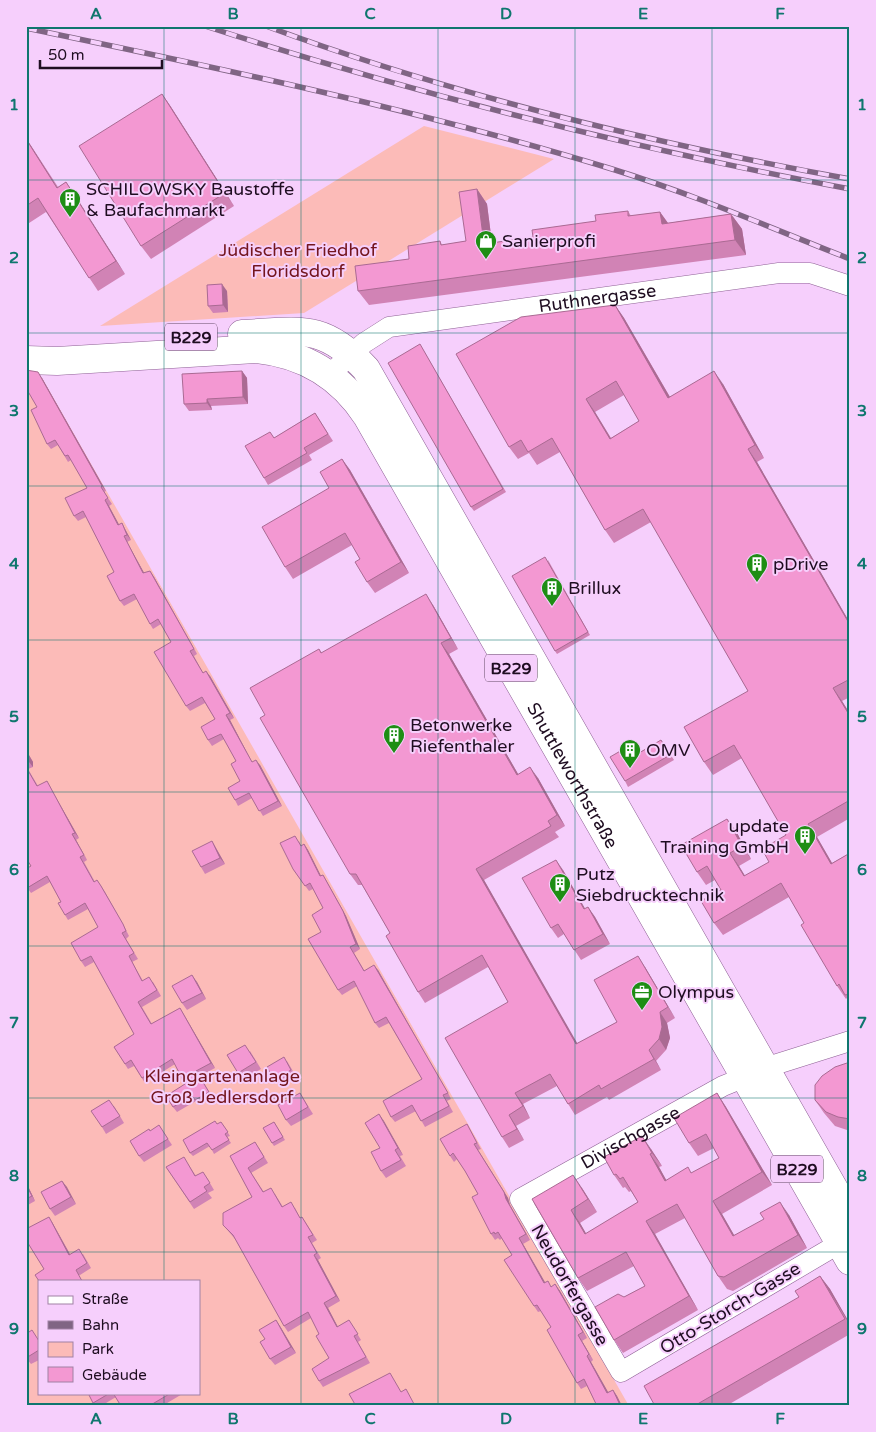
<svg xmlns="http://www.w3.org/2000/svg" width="876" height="1432" font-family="'Varela Round',sans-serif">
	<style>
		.green { fill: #fcbbb8; fill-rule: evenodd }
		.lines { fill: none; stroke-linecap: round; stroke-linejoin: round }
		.street-casing { stroke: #8e6195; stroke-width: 21 }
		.primary-casing { stroke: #8e6195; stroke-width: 29 }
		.street { stroke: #fff; stroke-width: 20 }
		.primary { stroke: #fff; stroke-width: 28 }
		.rail-casing { stroke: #806584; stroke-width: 5.5 }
		.rail { stroke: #f6cffc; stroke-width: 4; stroke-dasharray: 11; stroke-linecap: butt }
		.wall { fill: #d183b5; fill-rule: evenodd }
		.shaded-wall { fill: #aa6a93 }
		.building { fill: #f398d2; stroke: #aa6a93; fill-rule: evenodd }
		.grid { fill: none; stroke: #0f766e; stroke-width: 1; stroke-opacity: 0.55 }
		.labels { text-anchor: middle; stroke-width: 4; stroke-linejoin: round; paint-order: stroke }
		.shield { fill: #f6cffc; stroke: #604763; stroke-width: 1 }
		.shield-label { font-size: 16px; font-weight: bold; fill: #1f0d21 }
		.poi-label { font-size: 18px; fill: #1f0d21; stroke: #f6cffc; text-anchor: start }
		.park-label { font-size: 18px; fill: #73151d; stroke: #f6cffc }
		.street-label { font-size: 18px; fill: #1f0d21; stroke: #f6cffc }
		.neatline { fill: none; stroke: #0f766e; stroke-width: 2 }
		.grid-label { font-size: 16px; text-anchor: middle; font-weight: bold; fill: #0f766e }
	</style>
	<rect width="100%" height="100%" fill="#f6cffc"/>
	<g class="green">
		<polygon points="424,126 554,159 304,313 100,326"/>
		<path d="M26 375 42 378 629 1406H26ZM39 1281H199V1393H39Z"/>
	</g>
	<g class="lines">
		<g class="street-casing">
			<g id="street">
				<path id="s1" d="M330 374 364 343 389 327 779 273H810L850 286"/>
				<path id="s2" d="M840 1243 621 1372 520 1199 723 1086 777 1064 850 1041"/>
			</g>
		</g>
		<g class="primary-casing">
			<g id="primary">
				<path d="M242 334C301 331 323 323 366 369L850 1217"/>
				<path id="s3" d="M26 360 57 361 257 349C305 354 341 376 367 416L850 1261"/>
			</g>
		</g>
		<use href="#street" class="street"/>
		<use href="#primary" class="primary"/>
		<g class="rail-casing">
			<g id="rail">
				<path d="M205 26C416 94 631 148 850 189"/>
				<path d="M266 26C455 96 651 143 850 179"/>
				<path d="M26 28C223 69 420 110 612 169 693 194 771 228 850 259"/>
			</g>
		</g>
		<use href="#rail" class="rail"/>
	</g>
	<g class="wall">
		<polygon points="162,94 171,107 234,206 151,259 141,246"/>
		<polygon points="26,138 58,187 66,182 125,274 98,291 46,212 26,225"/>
		<polygon points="477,189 487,204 492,243 533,237 596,221 628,211 631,216 660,212 668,223 731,214 742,229 746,255 369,305 358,291 440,241 442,245 466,241"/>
		<polygon points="227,291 228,312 213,313 208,306"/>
		<path d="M615 305 624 318 670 397 723 384 764 458 757 462 850 623V697L842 701 849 712H850V818L817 837 832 863 850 853V1002L847 998 846 999 837 986 804 923 789 897 723 935 714 923 721 890 715 880 706 885 697 872 727 819 736 831 751 859 739 866 745 876 769 862 786 835 742 758 713 775 704 762 748 691 651 522 614 543 605 530 560 452 537 465 529 453 518 459 509 447ZM624 395 639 421 611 438 595 412Z"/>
		<polygon points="422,348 506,492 474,511 471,507"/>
		<polygon points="242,371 247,378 248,404 211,406 212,410 189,411 184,404"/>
		<polygon points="42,378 106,491 104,492 112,504 109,506 119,525 122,523 125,529 131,540 127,542 144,573 150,571 154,577 197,654 194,656 203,673 210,676 234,718 230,720 252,762 260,765 282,806 263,816 252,798 238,806 235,800 240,781 236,761 224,739 212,746 208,740 215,719 205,703 190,711 186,706 171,642 161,624 153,629 150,624 137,599 124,606 120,601 114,572 86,517 78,521 74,516 87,488 71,460 68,462 58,445 51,449 47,444"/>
		<polygon points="315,413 333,441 309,455 312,460 268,485 264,478 270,432 274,438"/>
		<polygon points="342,459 350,470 409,573 375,593 367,582 360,559 352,545 293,579 285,567 329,488"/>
		<polygon points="548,560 590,635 557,654 555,651"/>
		<polygon points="433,605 458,649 449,654 518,774 538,778 565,826 555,832 559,837 484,880 577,1044 617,1022 645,967 675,1018 667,1023 670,1038 666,1050 656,1061 661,1070 609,1100 607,1097 575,1115 557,1086 523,1104 530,1118 516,1126 524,1140 509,1148 502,1137 508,1002 488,967 425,1003 418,992 390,933 362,885 358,885 350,874 319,649 322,653"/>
		<polygon points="661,740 674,760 628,787 625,781 635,755"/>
		<polygon points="26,750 33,762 33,767 28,769 38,786 50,787 79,838 76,840 87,860 84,862 95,882 97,880 105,892 126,930 129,936 126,939 138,959 132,962 143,981 153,982 161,996 142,1007 152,1024 180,1008 215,1068 200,1076 212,1097 198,1105 196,1101 177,1112 173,1107 185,1084 175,1064 145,1083 134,1066 128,1069 114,1047 134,1034 94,962 85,967 81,961 98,927 88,909 68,920 65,915 61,902 50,882 31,893 26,886 31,866 26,858"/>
		<polygon points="212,841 216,848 225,864 205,874 201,867"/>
		<polygon points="299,841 301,846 304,844 308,850 321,876 323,875 326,880 346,916 360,949 354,953 364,970 378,970 451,1099 447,1101 453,1112 425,1127 416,1111 395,1122 391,1117 422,1079 389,1023 379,1028 375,1023 357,986 342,995 338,990 321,932 323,908 313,889 309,891 293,869"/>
		<polygon points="563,870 585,909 588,907 595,917 610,944 581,960 564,934 558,938 551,928"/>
		<polygon points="197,982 206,999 187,1010 182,1003"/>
		<polygon points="250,1051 261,1069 243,1079 238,1073"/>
		<polygon points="287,1061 294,1073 276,1083 274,1080"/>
		<polygon points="850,1062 850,1131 835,1126 824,1113 815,1100"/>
		<polygon points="300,1093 313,1114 291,1126 286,1120"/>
		<polygon points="717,1093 726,1107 772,1185 722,1214 734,1235 789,1215 807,1248 733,1291 727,1289 718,1276 685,1218 655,1234 698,1310 623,1353 614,1340 624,1297 645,1286 634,1266 587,1291 578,1278 532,1199 582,1188 597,1212 580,1223 586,1234 638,1202 631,1191 629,1192 625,1187 623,1188 614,1175 651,1149 662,1166 659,1167 666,1180 692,1173 719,1158 714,1148 698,1156 689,1143"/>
		<polygon points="114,1106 124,1123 106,1134 102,1127"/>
		<polygon points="379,1114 403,1155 400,1156 406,1166 386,1178 381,1171"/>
		<polygon points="221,1122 230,1136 227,1137 231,1143 214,1154 210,1146 193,1156 190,1153 218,1124"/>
		<polygon points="274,1122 285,1140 274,1146 272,1143"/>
		<polygon points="467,1124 481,1149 478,1150 508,1198 510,1205 530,1240 523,1244 545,1283 551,1287 555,1284 560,1291 587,1338 582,1341 593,1360 591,1362 608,1392 613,1390 617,1396 622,1406 597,1406 587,1386 581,1389 577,1383 551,1327 541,1311 538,1312 534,1306 512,1255 502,1238 500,1240 498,1238 495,1240 491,1234 478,1194 465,1171 457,1159 454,1162 450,1156"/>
		<polygon points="159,1125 172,1145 144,1162 139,1156"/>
		<polygon points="259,1148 268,1163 251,1173 264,1192 275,1194 283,1207 295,1208 300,1218 302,1217 306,1223 317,1240 312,1243 321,1258 318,1260 340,1301 328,1308 338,1327 349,1320 361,1340 358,1342 370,1363 323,1387 319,1381 329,1358 319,1334 311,1318 288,1332 284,1326 235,1239 223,1225 252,1197 230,1156"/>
		<polygon points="188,1164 196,1176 207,1178 214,1190 208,1193 212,1198 194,1209 166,1167"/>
		<polygon points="62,1181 76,1204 55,1216 50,1209"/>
		<polygon points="26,1182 35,1201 26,1206"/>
		<polygon points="52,1222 70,1254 83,1254 91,1268 80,1275 44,1269 26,1240 26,1224 28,1228"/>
		<polygon points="820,1276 830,1289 850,1324 850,1334 726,1406 655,1406 799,1297"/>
		<polygon points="276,1320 296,1353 275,1365 270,1359 265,1339"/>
		<polygon points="26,1326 30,1332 39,1340 39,1360 31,1364 26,1358"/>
		<polygon points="88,1393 136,1393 136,1394 138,1393 184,1393 162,1406 121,1406 116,1397 101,1406 95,1406"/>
	</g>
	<g class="shaded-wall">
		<polygon points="162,94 171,107 234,206 225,193"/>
		<polygon points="26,138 66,201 26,139"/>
		<polygon points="66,182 75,195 125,274 116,261"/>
		<polygon points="477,189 487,204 494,259 484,244"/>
		<polygon points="660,212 670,226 662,224"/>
		<polygon points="731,214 742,229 746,255 735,240"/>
		<polygon points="222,284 227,291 228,312 223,305"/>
		<polygon points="615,305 624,318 678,411 668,398"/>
		<polygon points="242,371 247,378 248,404 243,397"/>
		<polygon points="714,371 723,384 764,458 755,445"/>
		<polygon points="38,372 42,378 106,491 102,486"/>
		<polygon points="207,399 211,406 212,410 207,403"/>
		<polygon points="586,399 595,412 619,452 610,439"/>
		<polygon points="748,449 757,462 850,623 850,625"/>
		<polygon points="342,459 350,470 409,573 401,562"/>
		<polygon points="105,500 109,506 122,530 118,525"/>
		<polygon points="122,523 125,529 131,540 127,535"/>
		<polygon points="124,536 127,542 147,578 143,573"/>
		<polygon points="150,571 154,577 197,654 194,649"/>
		<polygon points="426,594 433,605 458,649 451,638"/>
		<polygon points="441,643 449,654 525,786 517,775"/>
		<polygon points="206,671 210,676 234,718 230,713"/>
		<polygon points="833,688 842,701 850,714 850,716"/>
		<polygon points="226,715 230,720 255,768 252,762"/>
		<polygon points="26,750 33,762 33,767 29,762"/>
		<polygon points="256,760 260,765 282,806 278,801"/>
		<polygon points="530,767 538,778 565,826 557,815"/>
		<polygon points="47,781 50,787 79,838 75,833"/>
		<polygon points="727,819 736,831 751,859 742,846"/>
		<polygon points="808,824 817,837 840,877 831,864"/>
		<polygon points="72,834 76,840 87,860 84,855"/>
		<polygon points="212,841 216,848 225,864 220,858"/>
		<polygon points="304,844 308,850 324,882 320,876"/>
		<polygon points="730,853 739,866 753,889 744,876"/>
		<polygon points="556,860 563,870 591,919 584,909"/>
		<polygon points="476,869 484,880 584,1055 576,1044"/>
		<polygon points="323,875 346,916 360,949 356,944"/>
		<polygon points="588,907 595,917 610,944 603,934"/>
		<polygon points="638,956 645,967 675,1018 668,1007"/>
		<polygon points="374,965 378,970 451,1099 448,1093"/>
		<polygon points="192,975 197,982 206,999 202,993"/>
		<polygon points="180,1008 183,1013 215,1068 211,1063"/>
		<polygon points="660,1012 667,1023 670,1038 666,1050 659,1039"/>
		<polygon points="649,1050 656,1061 661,1070 654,1059"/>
		<polygon points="515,1093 523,1104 530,1118 523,1106"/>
		<polygon points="717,1093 726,1107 772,1185 762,1172"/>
		<polygon points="379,1114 384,1121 403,1155 398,1148"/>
		<polygon points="509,1115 516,1126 524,1140 517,1129"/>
		<polygon points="642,1136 651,1149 662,1166 652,1153"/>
		<polygon points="478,1150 508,1198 510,1205 530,1240 526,1234"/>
		<polygon points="650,1154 659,1167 674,1194 665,1181"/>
		<polygon points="573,1175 582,1188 597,1212 588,1199"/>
		<polygon points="62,1181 67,1187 76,1204 71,1197"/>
		<polygon points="26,1182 35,1201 32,1196 26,1185"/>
		<polygon points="713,1201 722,1214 742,1249 733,1236"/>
		<polygon points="780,1202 789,1215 807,1248 798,1235"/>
		<polygon points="571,1210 580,1223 594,1247 585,1234"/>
		<polygon points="49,1217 52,1222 73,1260 69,1255"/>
		<polygon points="646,1221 655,1234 698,1310 689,1296"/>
		<polygon points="519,1238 523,1244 549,1289 544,1283"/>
		<polygon points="314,1255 318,1260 340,1301 336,1296"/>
		<polygon points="820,1276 830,1289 850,1324 850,1325"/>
		<polygon points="555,1284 560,1291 587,1338 583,1332"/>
		<polygon points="324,1303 328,1308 341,1333 337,1327"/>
		<polygon points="276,1320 280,1326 296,1353 291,1347"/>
		<polygon points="578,1335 582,1341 593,1360 589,1354"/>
		<polygon points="587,1356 591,1362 612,1399 607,1393"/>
		<polygon points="613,1390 617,1396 622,1406 621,1406"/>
	</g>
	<g class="building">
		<polygon points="162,94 225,193 141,246 79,146"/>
		<polygon points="26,139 57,188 66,182 116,261 89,278 38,198 26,206"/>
		<polygon points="477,189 484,244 533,237 532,230 596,221 595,215 628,211 628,216 660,212 662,224 731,214 735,240 358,291 355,266 409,259 408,246 440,241 441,245 466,241 459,192"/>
		<polygon points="222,284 223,305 208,306 207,285"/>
		<path d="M615 305 668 398 714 371 755 445 748 449 850 625V679L833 688 848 713 850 712V800L808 824 831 864 850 853V994L845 995 839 984 837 986 801 925 804 923 781 883 714 923 701 901 721 890 707 866 697 872 681 845 727 819 742 846 730 853 744 876 769 862 762 849 786 835 734 745 704 762 684 727 748 691 643 509 605 530 552 438 528 452 521 440 509 447 456 354 521 317ZM616 381 639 421 610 439 586 399Z"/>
		<polygon points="420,344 503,489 471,507 388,363"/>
		<polygon points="26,370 38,372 102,486 101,487 108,498 105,500 118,525 122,523 127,535 124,536 143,573 150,571 194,649 190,651 203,673 206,671 230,713 226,715 252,762 256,760 278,801 259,811 249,793 235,800 228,788 240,781 231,764 236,761 221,734 208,740 201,727 215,719 202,697 186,706 154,652 171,642 158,619 150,624 134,594 120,601 107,576 114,572 83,511 74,516 65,498 87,488 68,455 65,456 55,440 47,444 31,410 37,407 26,388"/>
		<polygon points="242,371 243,397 207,399 207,403 184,404 182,374"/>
		<polygon points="315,413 328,434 304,448 307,453 264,478 245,446 270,432 274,438"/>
		<polygon points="342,459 401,562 367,582 355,562 360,559 345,533 285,567 262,527 329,488 320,472"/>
		<polygon points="545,557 588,632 555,651 512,576"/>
		<polygon points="426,594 451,638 441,643 517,775 530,767 557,815 548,821 551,826 476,869 576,1044 617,1022 594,980 638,956 668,1007 660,1012 662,1027 659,1039 649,1050 654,1059 601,1089 599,1085 568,1104 550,1074 515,1093 523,1106 509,1115 517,1129 502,1137 445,1038 508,1002 482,955 418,992 386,936 390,933 356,874 350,874 260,718 265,715 250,688 319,649 321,653"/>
		<polygon points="661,740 670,755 625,781 610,757 629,746 634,756"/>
		<polygon points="26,752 29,757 29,762 26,763"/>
		<polygon points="26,767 37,786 47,781 75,833 72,834 84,855 80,857 94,882 97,880 101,886 123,924 126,931 122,933 134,953 129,956 142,981 149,977 157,990 138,1002 151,1024 180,1008 211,1063 196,1071 209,1092 195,1100 192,1096 173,1107 166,1096 185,1084 172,1059 142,1078 131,1060 125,1064 114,1047 134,1034 91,956 81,961 71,943 98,927 85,903 65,915 58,903 61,902 47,876 27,888 26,886 26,869 31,866 26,858"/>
		<polygon points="295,836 301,846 304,844 320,876 323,875 343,911 356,944 350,947 364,971 374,965 448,1093 443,1095 449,1106 421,1121 412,1105 391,1117 383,1101 422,1079 386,1017 375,1023 354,981 338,990 308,939 321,932 312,915 323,908 310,883 305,886 293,869 280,843"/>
		<polygon points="212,841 220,858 201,867 192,851"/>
		<polygon points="556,860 584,909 588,907 603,934 574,950 558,924 551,928 522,878"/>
		<polygon points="192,975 202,993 182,1003 172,986"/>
		<polygon points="245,1045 256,1062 238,1073 227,1055"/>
		<polygon points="284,1057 291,1070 274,1080 267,1067"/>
		<polygon points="850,1062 850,1119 838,1117 826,1112 815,1100 815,1085 822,1076 835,1067"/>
		<polygon points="300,1093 308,1107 286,1120 278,1105"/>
		<polygon points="717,1093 762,1172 713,1201 733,1236 764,1219 760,1213 780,1202 798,1235 724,1277 718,1276 677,1204 646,1221 689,1296 614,1340 595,1307 618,1294 624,1297 645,1286 626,1252 578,1278 532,1199 573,1175 588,1199 571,1210 585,1234 638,1202 623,1177 620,1179 616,1174 614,1175 604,1157 642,1136 652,1153 650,1154 665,1181 688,1167 691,1173 719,1158 706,1134 689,1143 674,1118"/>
		<polygon points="109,1100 120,1116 102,1127 91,1111"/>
		<polygon points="379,1114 398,1148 395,1150 401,1160 381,1171 371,1152 380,1148 365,1123"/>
		<polygon points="215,1121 217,1124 221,1122 228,1132 225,1134 229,1140 212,1150 207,1143 190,1153 183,1140"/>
		<polygon points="274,1122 283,1137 272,1143 263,1128"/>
		<polygon points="467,1124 477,1143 474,1144 504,1192 506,1199 526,1234 519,1238 544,1283 548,1281 551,1287 555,1284 583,1332 578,1335 589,1354 587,1356 607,1393 613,1390 620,1405 618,1406 597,1406 584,1379 577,1383 547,1330 551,1327 537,1305 534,1306 504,1260 512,1255 498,1232 495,1234 494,1232 491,1234 472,1197 478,1194 465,1171 453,1153 450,1156 440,1139"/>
		<polygon points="159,1125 168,1139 139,1156 130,1141 149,1129 150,1131"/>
		<polygon points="255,1142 264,1157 248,1168 263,1192 271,1188 282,1207 291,1202 300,1218 302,1217 313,1235 308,1237 317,1253 314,1255 336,1296 324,1303 337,1327 349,1320 358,1334 354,1336 366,1357 319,1381 312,1369 329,1358 316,1336 319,1334 308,1312 284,1326 233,1235 223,1225 223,1213 252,1197 230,1156"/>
		<polygon points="184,1157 195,1176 203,1172 210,1183 204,1187 207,1191 190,1202 166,1167"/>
		<polygon points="62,1181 71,1197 50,1209 41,1192"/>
		<polygon points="26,1185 32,1196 26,1199"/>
		<polygon points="49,1217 69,1255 79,1249 87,1263 76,1270 82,1281 39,1281 35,1275 44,1269 26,1240 26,1229"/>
		<polygon points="820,1276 845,1319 694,1406 655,1406 644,1386 799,1297 795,1291"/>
		<polygon points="276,1320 291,1347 270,1359 260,1342 265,1339 259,1330"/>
		<polygon points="26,1328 29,1332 32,1330 39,1341 39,1350 26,1358"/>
		<polygon points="390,1373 401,1392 406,1389 414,1404 410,1406 356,1406 349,1394"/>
		<polygon points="88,1393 110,1393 93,1403"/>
		<polygon points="113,1393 135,1393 136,1394 138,1393 171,1393 149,1406 121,1406"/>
	</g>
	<path class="grid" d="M164 26V1281M301 26V1406M438 26V1406M575 26V1406M712 26V1406M26 180H850M26 333H850M26 486H850M26 640H850M26 792H850M26 946H850M26 1098H850M26 1252H850M164 1393V1406"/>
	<defs>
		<g id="building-pin" transform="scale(1.125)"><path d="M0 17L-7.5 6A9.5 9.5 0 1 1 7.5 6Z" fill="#1e8e14" stroke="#f6cffc"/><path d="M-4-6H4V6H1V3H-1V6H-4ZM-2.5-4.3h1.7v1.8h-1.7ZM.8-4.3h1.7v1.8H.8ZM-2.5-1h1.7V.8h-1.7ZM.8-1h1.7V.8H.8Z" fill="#fff"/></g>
		<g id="shop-pin" transform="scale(1.125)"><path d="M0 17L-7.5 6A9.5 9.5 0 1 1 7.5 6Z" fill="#1e8e14" stroke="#f6cffc"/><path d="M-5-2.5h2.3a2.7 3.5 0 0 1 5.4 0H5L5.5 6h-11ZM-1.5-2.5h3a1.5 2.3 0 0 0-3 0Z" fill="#fff"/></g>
		<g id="office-pin" transform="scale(1.125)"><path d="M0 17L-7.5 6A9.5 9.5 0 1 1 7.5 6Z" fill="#1e8e14" stroke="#f6cffc"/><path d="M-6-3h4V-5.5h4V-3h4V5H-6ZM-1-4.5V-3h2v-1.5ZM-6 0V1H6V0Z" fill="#fff"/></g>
	</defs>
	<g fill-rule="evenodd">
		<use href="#building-pin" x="70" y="199"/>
		<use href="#shop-pin" x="486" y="241"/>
		<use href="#building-pin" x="757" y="564"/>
		<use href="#building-pin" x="552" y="588"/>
		<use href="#building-pin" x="394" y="735"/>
		<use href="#building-pin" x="630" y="750"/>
		<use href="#building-pin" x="805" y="836"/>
		<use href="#building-pin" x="560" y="884"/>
		<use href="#office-pin" x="642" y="992"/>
	</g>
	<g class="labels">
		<g class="shield">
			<rect x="165" y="323.5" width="52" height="27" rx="4"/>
			<rect x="485" y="654.5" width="52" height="27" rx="4"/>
			<rect x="771" y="1155.5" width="52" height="27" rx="4"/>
		</g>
		<g class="shield-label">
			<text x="191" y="343">B229</text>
			<text x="511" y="674">B229</text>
			<text x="797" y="1175">B229</text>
		</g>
		<g class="poi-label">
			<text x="86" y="195">SCHILOWSKY Baustoffe<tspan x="86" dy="21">&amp; Baufachmarkt</tspan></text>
			<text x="502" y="247">Sanierprofi</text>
			<text x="773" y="570">pDrive</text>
			<text x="568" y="594">Brillux</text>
			<text x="410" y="731">Betonwerke<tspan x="410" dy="21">Riefenthaler</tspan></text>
			<text x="646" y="756">OMV</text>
			<text x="789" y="832" text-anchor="end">update<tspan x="789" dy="21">Training GmbH</tspan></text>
			<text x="576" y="880">Putz<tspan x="576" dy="21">Siebdrucktechnik</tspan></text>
			<text x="658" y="998">Olympus</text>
		</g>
		<g class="park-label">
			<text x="298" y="256">Jüdischer Friedhof<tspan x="298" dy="21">Floridsdorf</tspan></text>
			<text x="222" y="1082">Kleingartenanlage<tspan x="222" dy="21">Groß Jedlersdorf</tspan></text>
		</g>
		<g class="street-label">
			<text dy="6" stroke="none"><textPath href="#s1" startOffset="286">Ruthnergasse</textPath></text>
			<text dy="6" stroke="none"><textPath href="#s3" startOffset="779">Shuttleworthstraße</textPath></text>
			<text dy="6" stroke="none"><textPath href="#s2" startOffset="581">Divischgasse</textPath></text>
			<text transform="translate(570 1285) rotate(60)" y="6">Neudorfergasse</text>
			<text transform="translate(730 1308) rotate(-31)" y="6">Otto-Storch-Gasse</text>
		</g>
	</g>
	<rect width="876" height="1432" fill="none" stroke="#f6cffc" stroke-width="55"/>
	<rect x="38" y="1280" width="162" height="115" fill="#f6cffc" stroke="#a081a4"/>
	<rect x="48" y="1296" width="25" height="8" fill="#ffffff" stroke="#a081a4"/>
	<text x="82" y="1304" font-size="15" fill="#1f0d21">Straße</text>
	<rect x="48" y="1321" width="25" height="8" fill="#806584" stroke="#a081a4"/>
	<text x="82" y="1330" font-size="15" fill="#1f0d21">Bahn</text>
	<rect x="48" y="1342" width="25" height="15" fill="#fcbbb8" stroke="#a081a4"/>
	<text x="82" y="1354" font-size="15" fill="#1f0d21">Park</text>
	<rect x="48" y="1367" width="25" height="15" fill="#f398d2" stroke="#a081a4"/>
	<text x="82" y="1380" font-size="15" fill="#1f0d21">Gebäude</text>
	<path d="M40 60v8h122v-8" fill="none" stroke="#1f0d21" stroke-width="2.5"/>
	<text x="48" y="60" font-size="15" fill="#1f0d21" stroke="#f6cffc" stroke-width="4" paint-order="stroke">50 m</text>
	<rect x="28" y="28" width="820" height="1376" class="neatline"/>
	<g class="grid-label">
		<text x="96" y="19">A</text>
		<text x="233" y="19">B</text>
		<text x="370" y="19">C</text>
		<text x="506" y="19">D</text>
		<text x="643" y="19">E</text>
		<text x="780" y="19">F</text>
		<text x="14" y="110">1</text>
		<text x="862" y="110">1</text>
		<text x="14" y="263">2</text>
		<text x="862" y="263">2</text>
		<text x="14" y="416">3</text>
		<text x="862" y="416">3</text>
		<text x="14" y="569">4</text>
		<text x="862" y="569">4</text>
		<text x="14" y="722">5</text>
		<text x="862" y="722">5</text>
		<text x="14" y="875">6</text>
		<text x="862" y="875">6</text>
		<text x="14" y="1028">7</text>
		<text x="862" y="1028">7</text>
		<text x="14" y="1181">8</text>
		<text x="862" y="1181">8</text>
		<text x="14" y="1334">9</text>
		<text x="862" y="1334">9</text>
		<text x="96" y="1424">A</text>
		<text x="233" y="1424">B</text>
		<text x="370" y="1424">C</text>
		<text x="506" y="1424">D</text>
		<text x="643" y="1424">E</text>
		<text x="780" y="1424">F</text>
	</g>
</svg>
